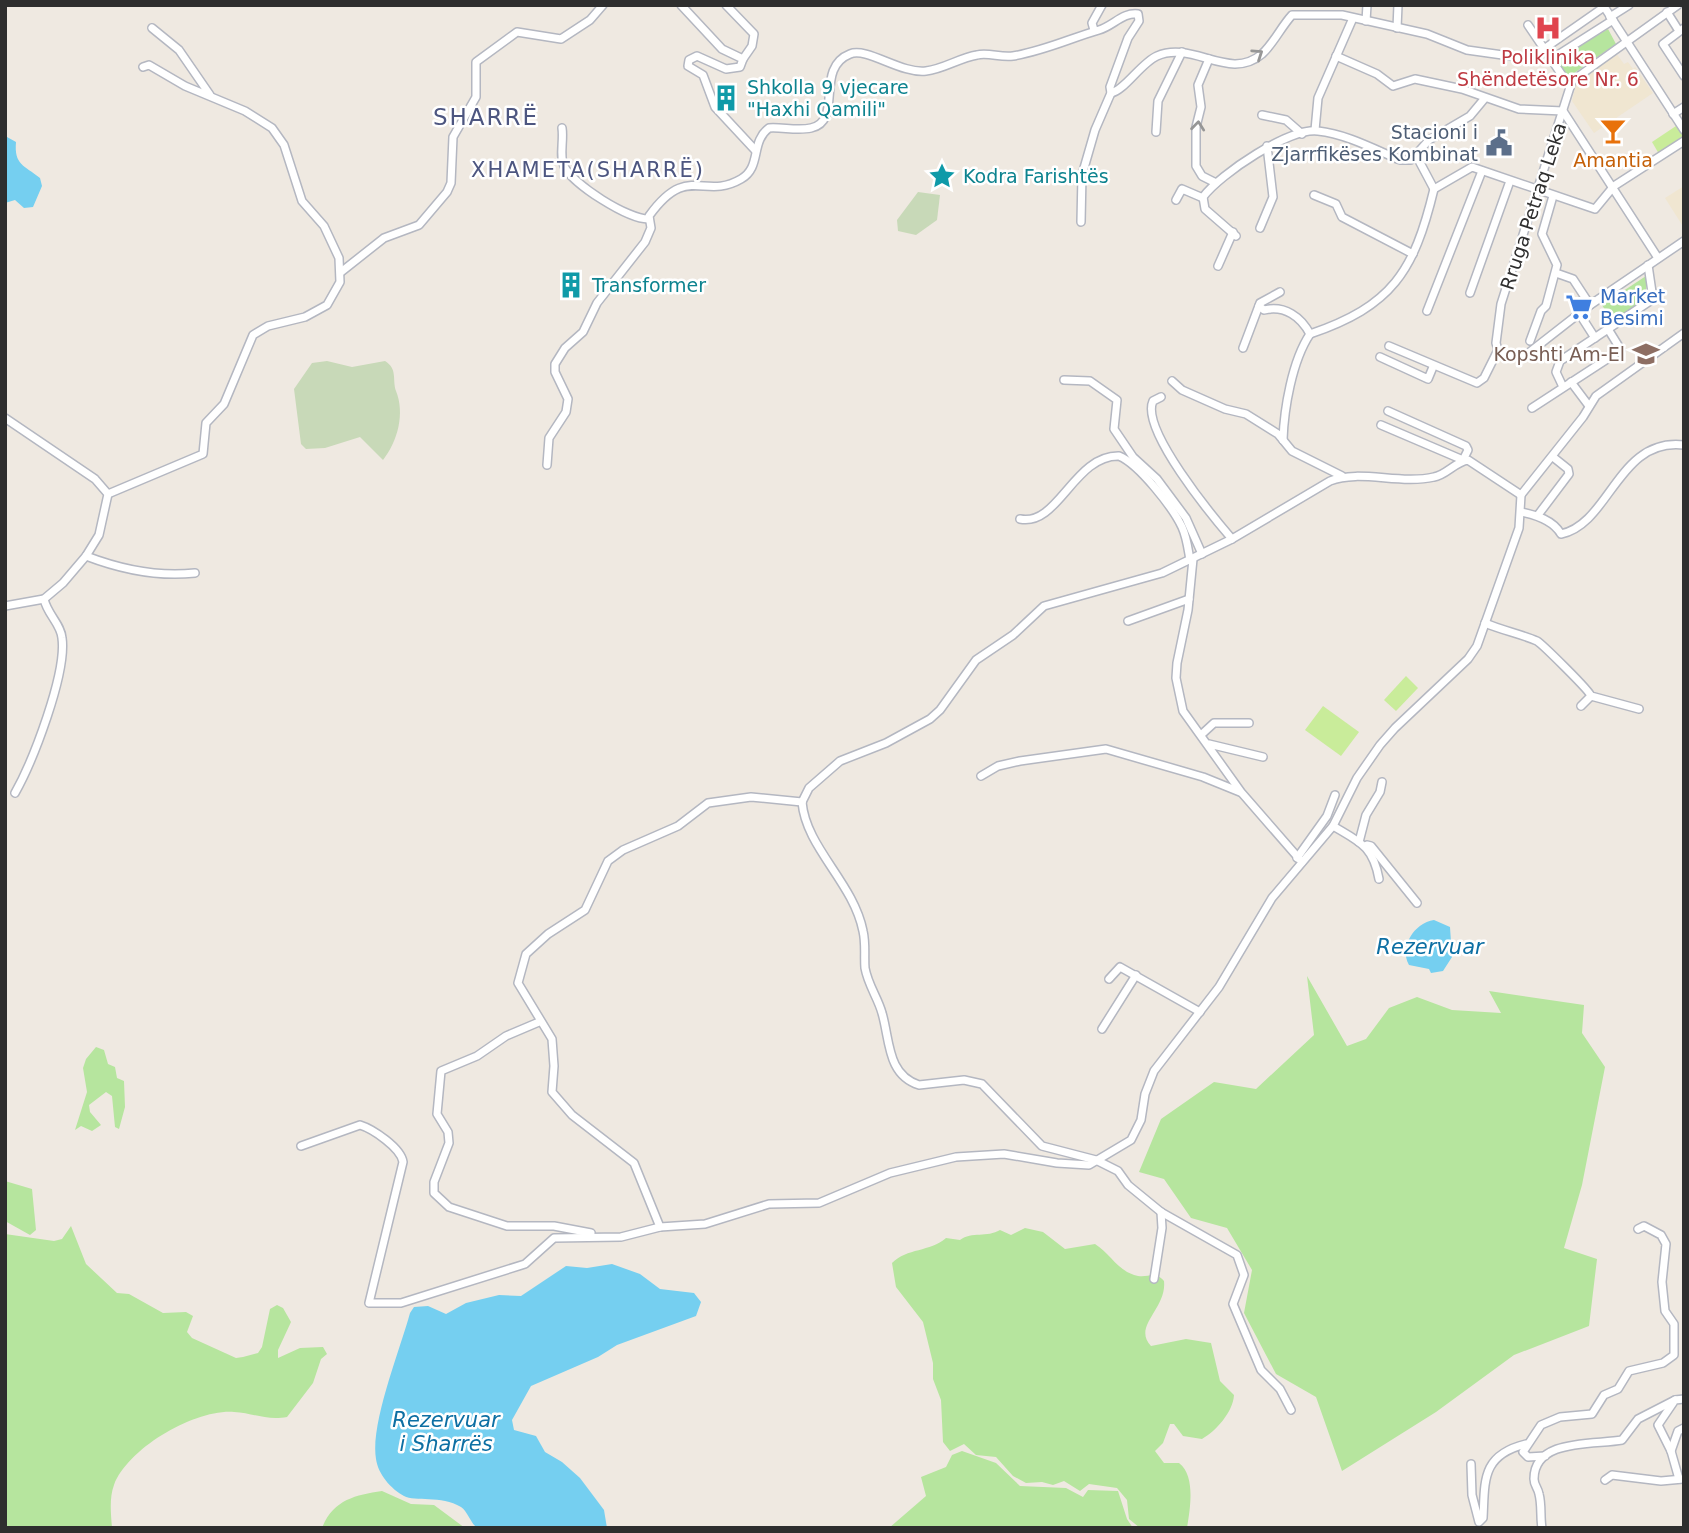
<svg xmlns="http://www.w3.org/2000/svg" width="1689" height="1533" font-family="'DejaVu Sans',sans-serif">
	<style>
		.education { fill: #f0e6d1 }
		.green { fill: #b6e59e }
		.cemetery { fill: #c8d9b8 }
		.pitch { fill: #c9ec9a }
		.water { fill: #75cff0 }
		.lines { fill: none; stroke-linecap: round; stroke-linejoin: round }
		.minor-casing { stroke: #b4b7c1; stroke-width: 10 }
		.minor { stroke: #fff; stroke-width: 7 }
		.oneway { stroke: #969696 }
		.labels { text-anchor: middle; stroke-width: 5; stroke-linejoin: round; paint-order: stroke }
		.health-label { font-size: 19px; fill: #be3a42; stroke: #fff }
		.culture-label { font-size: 19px; fill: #0d838f; stroke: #fff; text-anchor: start }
		.service-label { font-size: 19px; fill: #4e5e75; stroke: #fff; text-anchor: end }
		.food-label { font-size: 19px; fill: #c56008; stroke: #fff }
		.street-label { font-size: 19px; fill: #2e2e2e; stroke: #fff }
		.shop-label { font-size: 19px; fill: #366cbe; stroke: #fff; text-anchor: start }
		.education-label { font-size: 19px; fill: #785e54; stroke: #fff; text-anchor: end }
		.neighbourhood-label { font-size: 21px; letter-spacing: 2px; fill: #4d5680; stroke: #fff }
		.water-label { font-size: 21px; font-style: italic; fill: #0d6fa3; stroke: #fff }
		.quarter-label { font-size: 23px; letter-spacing: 2px; fill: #4d5680; stroke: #fff }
	</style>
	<rect width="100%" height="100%" fill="#efe9e1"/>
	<g class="education">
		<polygon points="1616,53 1624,64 1628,62 1633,69 1635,67 1653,93 1594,133 1572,101 1577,80"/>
		<polygon points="1684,186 1684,228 1665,198"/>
	</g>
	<g class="green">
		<polygon points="1608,29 1616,44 1567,78 1555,60"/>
		<polygon points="1646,276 1646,299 1612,321 1602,305"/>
		<polygon points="1307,976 1347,1046 1366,1039 1389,1008 1417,997 1452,1010 1501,1013 1489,991 1584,1005 1582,1033 1605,1067 1582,1185 1564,1248 1597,1259 1589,1326 1514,1355 1436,1412 1342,1471 1316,1397 1276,1374 1244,1313 1252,1270 1227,1228 1191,1218 1164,1179 1139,1172 1161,1119 1214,1082 1256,1089 1314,1035"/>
		<polygon points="96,1047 104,1050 108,1064 115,1067 117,1078 124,1081 125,1107 119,1129 115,1127 112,1096 106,1092 89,1105 90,1112 101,1125 92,1131 81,1126 75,1130 87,1092 83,1068 86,1059"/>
		<polygon points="5,1181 32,1189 36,1230 30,1235 5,1221"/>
		<path d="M71 1226 86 1264 117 1293 129 1294 163 1313 186 1312 193 1316 187 1332 192 1338 236 1358 243 1357 258 1353 262 1347 270 1309 277 1305 283 1308 291 1322 278 1350V1358L300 1348 323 1347 327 1354 321 1359 313 1383 287 1417C267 1421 253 1413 234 1412 195 1409 128 1448 114 1485 109 1498 111 1514 112 1528H5V1234L54 1241 62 1239Z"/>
		<path d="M1025 1228 1043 1232 1065 1249 1095 1244C1111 1254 1118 1272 1138 1276 1149 1278 1154 1270 1164 1281 1167 1309 1132 1326 1151 1346L1186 1339 1211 1343 1220 1381 1234 1395C1233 1412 1216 1431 1202 1439L1183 1436 1174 1424H1170L1163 1443 1155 1451 1164 1463H1179C1196 1476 1190 1509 1187 1528H1140L1129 1519 1127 1500 1117 1488 1089 1484 1080 1491 1064 1481 1053 1485 1042 1482 1026 1483 1013 1476 996 1457 976 1455 964 1444 950 1451 943 1442 941 1400 933 1379V1363L923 1322 896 1287 892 1263C907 1248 930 1252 946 1238L960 1240C972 1231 987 1238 1000 1230L1011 1235Z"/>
		<polygon points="962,1451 996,1463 1020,1486 1066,1488 1083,1497 1088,1490 1118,1491 1127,1519 1133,1528 889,1528 926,1496 921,1477 946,1467 952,1455"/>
		<path d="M382 1491 411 1504 434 1505 465 1528H322C333 1500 355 1495 382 1491Z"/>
	</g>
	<g class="cemetery">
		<polygon points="918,192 940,195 937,220 916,235 898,231 897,220"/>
		<path d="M327 361 352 367 385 361C398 369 392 380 396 391 405 413 398 441 383 460L360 437 325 448 306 449 301 444 294 389 312 363Z"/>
	</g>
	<g class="pitch">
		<polygon points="1676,126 1684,137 1659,154 1652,142"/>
		<polygon points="1406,676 1418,688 1396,711 1384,700"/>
		<polygon points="1323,706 1359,732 1341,756 1305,730"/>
	</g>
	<g class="water">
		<path d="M5 126 7 137 16 142C14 165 24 165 40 178L42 186 33 207 24 208 15 200 5 203Z"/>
		<path d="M1434 920 1450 927 1452 957 1443 971 1431 973 1429 969 1409 965C1399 947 1414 923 1434 920Z"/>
		<path d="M612 1264 640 1274 660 1289 694 1293 701 1302 696 1316 617 1345 598 1357 531 1386 512 1420 514 1430 536 1436 545 1452 562 1462 580 1478 604 1510 607 1528H477C470 1522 468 1512 461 1507 441 1495 415 1502 404 1496 391 1489 378 1474 376 1459 370 1424 400 1350 410 1313L414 1307 428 1306 446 1314 466 1303 499 1295 521 1296 566 1266 587 1268Z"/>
	</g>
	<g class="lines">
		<g class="minor-casing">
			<g id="minor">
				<polyline points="681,5 722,49 743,59 740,67 726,69 697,56 689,60 688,66 703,75 715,107 755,150"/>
				<polyline points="726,5 754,34 752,46 743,59"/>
				<polyline points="1603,5 1684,130"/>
				<polyline points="1667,12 1679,31"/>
				<polyline points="1610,17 1629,5"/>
				<polyline points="1366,21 1367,5"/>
				<polyline points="1528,25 1570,87"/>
				<polyline points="152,28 179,50 210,95"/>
				<polyline points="1397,28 1398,5"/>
				<polyline points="1684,28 1663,44 1684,76"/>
				<polyline points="1094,30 1092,23 1102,5"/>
				<polyline points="1336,56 1377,74 1393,86 1415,79 1462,89 1519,109 1563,111 1658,258"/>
				<polyline points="1209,59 1198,85 1201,107 1196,127 1196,166 1202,176 1216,183"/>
				<polyline points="1550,60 1613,20"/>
				<path d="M1111 93C1124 91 1141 63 1157 56 1193 40 1229 82 1262 54 1274 43 1281 27 1292 15H1342L1427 34 1467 50 1524 58 1538 53 1604 7"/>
				<polyline points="1673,114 1684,107"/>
				<polyline points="1262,115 1286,120 1302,134"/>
				<path d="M562 128C564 141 559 156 564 166 572 184 629 220 649 219"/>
				<polyline points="1315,130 1318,98 1353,18"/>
				<polyline points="1156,132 1158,101 1182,52"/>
				<polyline points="1417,157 1434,189"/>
				<polyline points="1434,189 1472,167 1595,209 1614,186 1684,141"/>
				<polyline points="1314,195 1336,204 1342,217 1413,254"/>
				<polyline points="1176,200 1182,189 1203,198"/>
				<polyline points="1260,228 1273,197 1267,146"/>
				<path d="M1236 236 1205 209 1203 197C1220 174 1290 127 1318 131 1346 134 1374 149 1400 160H1411L1429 140 1470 116 1485 98"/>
				<polyline points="1218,266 1233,232"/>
				<polyline points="341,272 384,238 419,225 447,192 451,183 453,137 476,97 476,62 517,32 561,39 590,20 603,5"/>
				<polyline points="1556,273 1573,279 1590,305"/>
				<polyline points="1470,293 1510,181"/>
				<path d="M1259 306 1264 310C1285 305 1301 317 1310 334"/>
				<polyline points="1427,311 1482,171"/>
				<polyline points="1579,313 1595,338"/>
				<path d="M1310 334C1392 306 1414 272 1434 189"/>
				<polyline points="1530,341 1541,311 1546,306 1557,265 1542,234 1553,196"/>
				<polyline points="1389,346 1477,383 1484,378 1498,350"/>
				<polyline points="1243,348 1260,303 1280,292"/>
				<polyline points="1498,350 1496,343 1501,304 1572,81 1678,5"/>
				<polyline points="1498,350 1518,357 1526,355 1590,305 1684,241"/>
				<polyline points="1380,357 1428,379 1433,367"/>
				<polyline points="1064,380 1090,381 1117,400 1114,429 1133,457 1157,479 1186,518 1202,554"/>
				<polyline points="1172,381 1182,390 1225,409 1246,414 1278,434 1292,451 1342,476"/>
				<polyline points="1571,382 1589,406"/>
				<polyline points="1563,387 1556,372 1560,361 1653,299 1648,265"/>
				<path d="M1161 397 1153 401C1140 429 1213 517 1232 539"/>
				<polyline points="1532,408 1621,350 1608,329"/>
				<polyline points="5,418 95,479 108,494 99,535 86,556 63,583 44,599 5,606"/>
				<polyline points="1381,425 1463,460 1468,450 1466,446 1388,411"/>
				<path d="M1283 440C1284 409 1292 361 1310 334"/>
				<path d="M547 465 549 438 566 412 568 399 555 372V364L565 348 583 332 597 303 645 242 651 228 649 216C688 162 703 201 741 179 762 167 750 142 769 128 782 127 798 131 811 128 844 121 814 68 850 54 867 47 901 74 926 71 944 69 959 58 977 55 988 52 1001 58 1013 56 1044 51 1071 38 1099 30 1113 26 1123 12 1138 14L1139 21 1128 38 1110 87 1111 93 1095 130 1082 175 1081 222"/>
				<polyline points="108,494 203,454 206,423 224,404 253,335 268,326 305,317 327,305 340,282 339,258 324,226 302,201 284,145 272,128 245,111 185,86 149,65 143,67"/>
				<path d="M1521 512C1536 515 1553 520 1561 534 1610 524 1618 437 1684 445"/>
				<polyline points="1538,515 1569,474 1568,469 1553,457"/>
				<path d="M1020 519C1058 527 1074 455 1119 456 1139 464 1173 508 1182 527 1187 538 1188 549 1190 560"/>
				<path d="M86 556C120 569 159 577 195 573"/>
				<polyline points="1193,559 1188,610 1177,663 1176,678 1183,711 1241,792 1302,862"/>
				<polyline points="1128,621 1189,599"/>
				<path d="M1485 623C1501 630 1521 634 1537 641 1542 644 1589 690 1591 696L1639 709"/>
				<polyline points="1581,706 1591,696"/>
				<polyline points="1202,734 1214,723 1249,723"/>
				<polyline points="1209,744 1263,757"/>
				<polyline points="981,776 998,766 1020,761 1106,749 1203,777 1240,792"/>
				<path d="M15 793C33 761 67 673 62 638 61 624 47 614 44 599"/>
				<path d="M802 802C806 848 853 882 863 931 866 944 864 956 865 968 868 985 878 998 882 1013 890 1040 887 1075 919 1085L964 1080 982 1084 1042 1146 1096 1160 1118 1171 1128 1185 1161 1212 1237 1255 1244 1275 1233 1304 1261 1370 1280 1389 1291 1410"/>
				<path d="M802 802 809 788 840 761 886 743 930 719 940 710 976 660 1013 635 1044 606 1162 573 1232 539 1330 481C1359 469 1400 485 1434 477 1446 475 1455 462 1468 460L1521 495"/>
				<path d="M1333 826C1360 842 1373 846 1379 879"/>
				<polyline points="1359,842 1366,815 1380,792 1382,782"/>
				<polyline points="1367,845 1371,846 1417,903"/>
				<polyline points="1297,858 1327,816 1335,795"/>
				<polyline points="1109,979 1120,967 1200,1012"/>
				<polyline points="539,1022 506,1036 477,1056 441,1071 437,1114 448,1132 449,1143 434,1182 434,1193 449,1207 507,1226 554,1226 591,1233"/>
				<polyline points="1102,1029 1136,975"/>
				<path d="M301 1146 360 1125C373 1129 401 1148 403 1162L369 1303H401L525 1264 554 1238 621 1237 660 1227 705 1224 769 1204 819 1203 890 1173 956 1157 1004 1154 1057 1163 1089 1165 1131 1140 1141 1120 1145 1094 1154 1071 1219 987 1272 898 1333 826 1357 778 1380 745 1395 728 1468 659 1477 646 1519 528 1521 495 1583 417 1596 396 1684 333"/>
				<polyline points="660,1227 634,1163 572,1115 552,1092 554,1066 552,1039 518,983 526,954 548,934 585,910 608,861 623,850 678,826 708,803 751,797 802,802"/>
				<polyline points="1154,1279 1162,1228 1161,1212"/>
				<polyline points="1671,1451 1678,1431 1684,1428"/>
				<polyline points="1545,1456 1528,1457 1523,1452 1541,1425 1560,1417 1592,1414 1604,1395 1618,1389 1629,1371 1663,1363 1674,1355 1674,1324 1665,1311 1662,1282 1666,1244 1661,1235 1644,1226 1638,1229"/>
				<path d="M1471 1464 1472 1495 1479 1522 1483 1518C1485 1481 1481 1455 1526 1444"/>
				<polyline points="1679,1479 1671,1451 1658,1425 1675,1400 1684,1399"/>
				<polyline points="1605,1480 1612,1475 1661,1481 1683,1479"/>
				<path d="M1542 1528C1540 1517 1542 1505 1539 1494 1538 1488 1534 1485 1534 1479 1534 1438 1595 1445 1622 1440L1638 1419 1675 1400"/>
			</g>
		</g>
		<use href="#minor" class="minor"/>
	</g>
	<defs><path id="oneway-chevron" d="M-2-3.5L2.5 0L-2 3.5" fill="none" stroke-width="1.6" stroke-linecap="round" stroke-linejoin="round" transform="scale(1.75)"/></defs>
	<g class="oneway">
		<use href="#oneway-chevron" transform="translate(1258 54) rotate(-34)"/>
		<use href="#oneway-chevron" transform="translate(1198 126) rotate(-84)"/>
	</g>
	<defs>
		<g id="hospital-bare" transform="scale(2.1)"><path d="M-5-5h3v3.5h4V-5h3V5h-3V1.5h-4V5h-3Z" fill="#e0444e" stroke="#fff" stroke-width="2.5" paint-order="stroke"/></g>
		<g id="building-bare" transform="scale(2.1)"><path d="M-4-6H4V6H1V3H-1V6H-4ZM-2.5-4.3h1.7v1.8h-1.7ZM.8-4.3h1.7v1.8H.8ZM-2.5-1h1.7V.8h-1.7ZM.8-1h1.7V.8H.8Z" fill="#0f9aa8" stroke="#fff" stroke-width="2.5" paint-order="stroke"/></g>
		<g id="bar-bare" transform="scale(2.1)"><path d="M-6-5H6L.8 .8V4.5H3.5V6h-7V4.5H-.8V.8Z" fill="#e8710a" stroke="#fff" stroke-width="2.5" paint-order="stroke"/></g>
		<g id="civic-bare" transform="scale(2.1)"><path d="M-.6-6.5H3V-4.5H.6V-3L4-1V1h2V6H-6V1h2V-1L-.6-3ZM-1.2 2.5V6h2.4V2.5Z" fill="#5c6f8a" stroke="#fff" stroke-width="2.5" paint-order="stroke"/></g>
		<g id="sight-bare" transform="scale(2.1)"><path d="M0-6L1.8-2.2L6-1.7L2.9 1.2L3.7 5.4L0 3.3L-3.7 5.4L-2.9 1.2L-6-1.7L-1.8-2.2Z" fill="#0f9aa8" stroke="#fff" stroke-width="2.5" paint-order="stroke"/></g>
		<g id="supermarket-bare" transform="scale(2.1)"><path d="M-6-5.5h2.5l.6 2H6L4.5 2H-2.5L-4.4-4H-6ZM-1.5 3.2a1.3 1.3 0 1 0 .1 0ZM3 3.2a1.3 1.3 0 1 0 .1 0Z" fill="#3f7fe0" stroke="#fff" stroke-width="2.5" paint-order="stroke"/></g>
		<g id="school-bare" transform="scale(2.1)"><path d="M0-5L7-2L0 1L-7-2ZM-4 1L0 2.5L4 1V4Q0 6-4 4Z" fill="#8d6e63" stroke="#fff" stroke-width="2.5" paint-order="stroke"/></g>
	</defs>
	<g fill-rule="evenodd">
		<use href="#hospital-bare" x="1548" y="28"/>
		<use href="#building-bare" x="726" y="98"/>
		<use href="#bar-bare" x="1613" y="131"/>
		<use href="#civic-bare" x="1499" y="143"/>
		<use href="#sight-bare" x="942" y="176"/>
		<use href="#building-bare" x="571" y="285"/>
		<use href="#supermarket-bare" x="1579" y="307"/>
		<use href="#school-bare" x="1646" y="354"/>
	</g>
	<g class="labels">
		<g class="health-label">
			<text x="1548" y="64">Poliklinika<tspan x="1548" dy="22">Shëndetësore Nr. 6</tspan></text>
		</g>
		<g class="culture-label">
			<text x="747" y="94">Shkolla 9 vjecare<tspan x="747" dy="22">"Haxhi Qamili"</tspan></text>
			<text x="963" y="183">Kodra Farishtës</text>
			<text x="592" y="292">Transformer</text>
		</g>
		<g class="service-label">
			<text x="1478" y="139">Stacioni i<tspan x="1478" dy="22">Zjarrfikëses Kombinat</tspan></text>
		</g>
		<g class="food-label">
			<text x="1613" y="167">Amantia</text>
		</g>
		<g class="street-label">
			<text transform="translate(1533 206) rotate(-72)" y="7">Rruga Petraq Leka</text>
		</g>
		<g class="shop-label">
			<text x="1600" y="303">Market<tspan x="1600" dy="22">Besimi</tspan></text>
		</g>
		<g class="education-label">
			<text x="1625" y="361">Kopshti Am-El</text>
		</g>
		<g class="neighbourhood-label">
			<text x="588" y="177">XHAMETA(SHARRË)</text>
		</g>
		<g class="water-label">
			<text x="1430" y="954">Rezervuar</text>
			<text x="446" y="1427">Rezervuar<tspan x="446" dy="24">i Sharrës</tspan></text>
		</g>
		<g class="quarter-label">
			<text x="486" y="125">SHARRË</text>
		</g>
	</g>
	<rect width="1689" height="1533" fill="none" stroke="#2e2e2e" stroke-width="14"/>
</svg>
